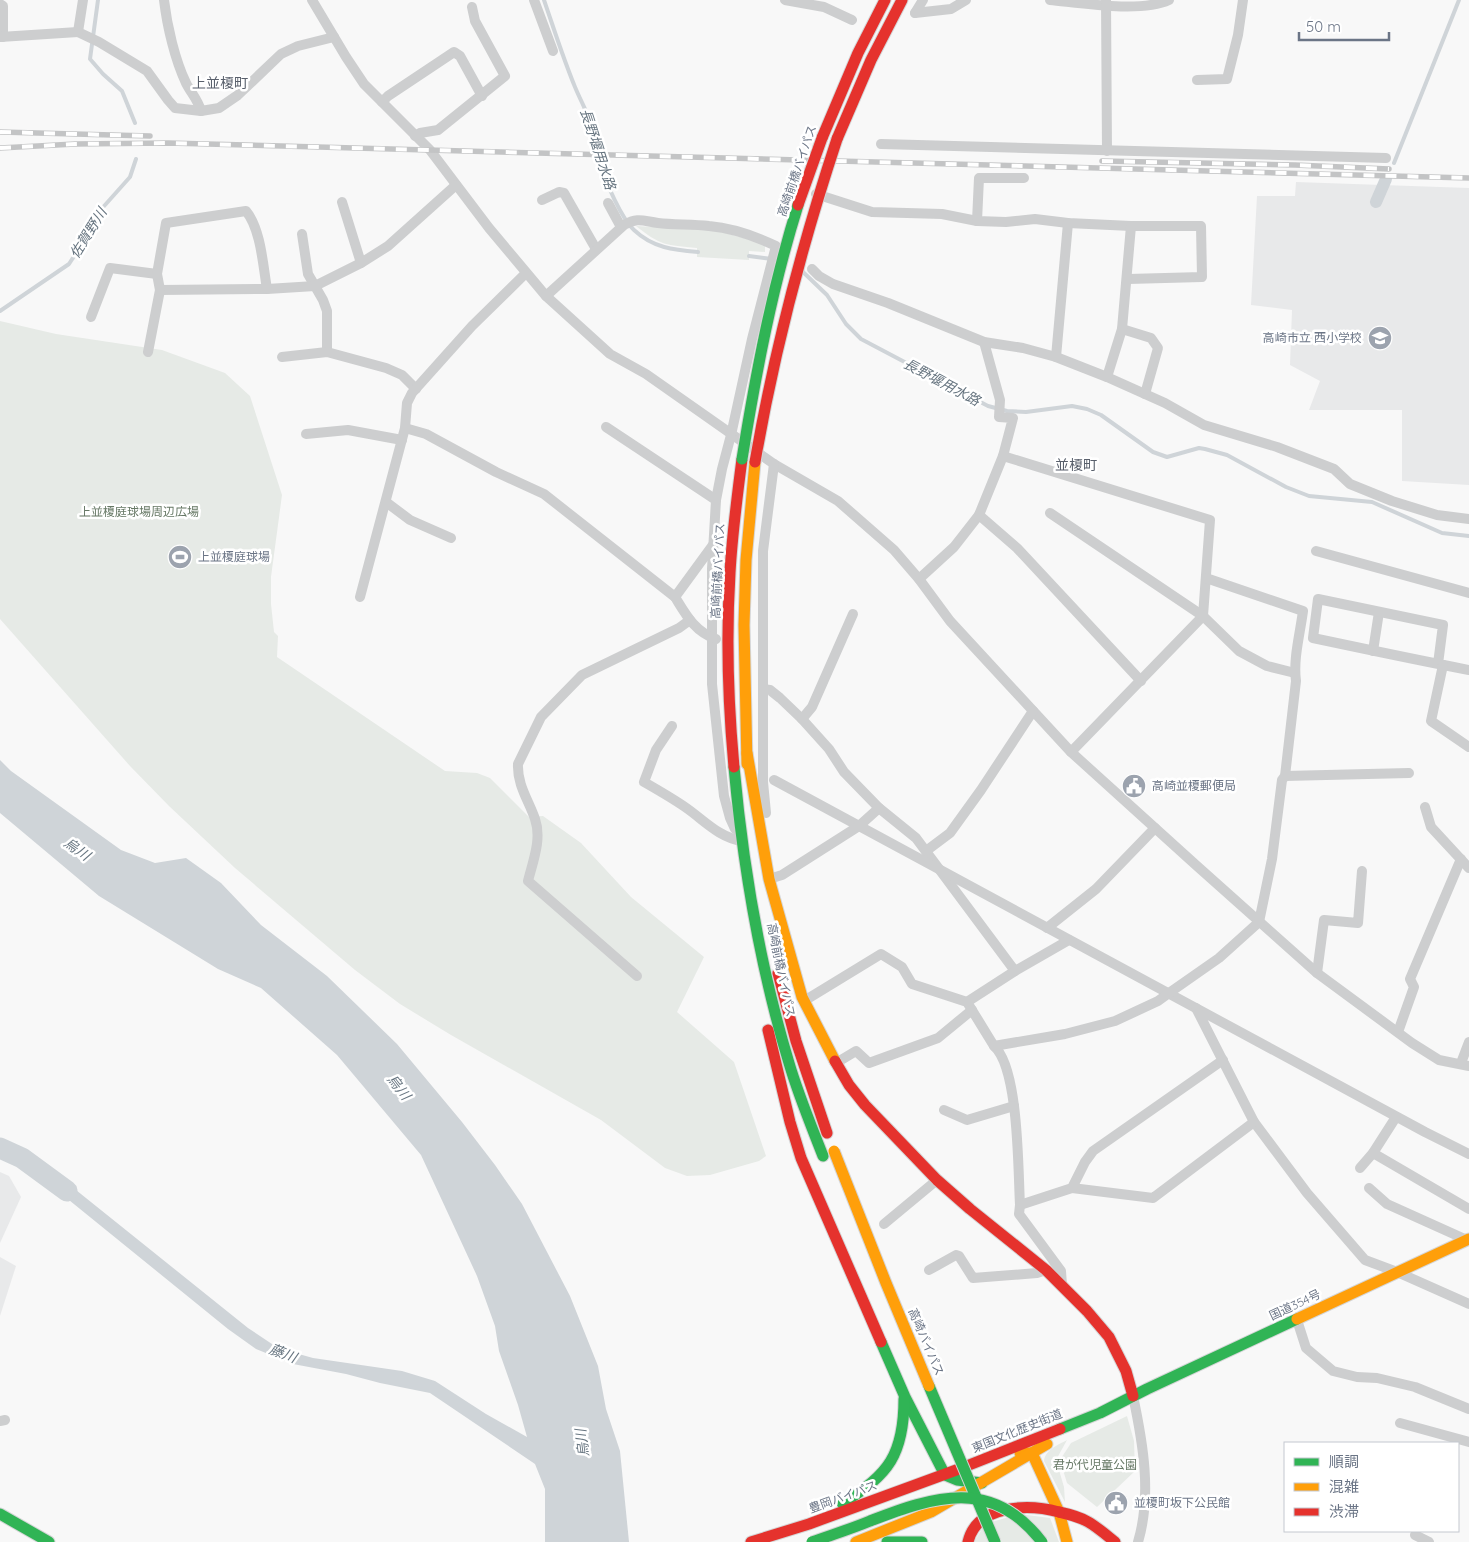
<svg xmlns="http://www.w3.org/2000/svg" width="1469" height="1542" font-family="Quicksand,'Noto Sans JP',sans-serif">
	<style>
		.built { fill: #e8e9ea }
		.green { fill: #e6eae6 }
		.water { fill: #cfd4d8 }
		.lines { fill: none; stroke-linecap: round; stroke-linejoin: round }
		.stream { stroke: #cfd4d8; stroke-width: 4 }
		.canal { stroke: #cfd4d8; stroke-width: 12 }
		.river { stroke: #cfd4d8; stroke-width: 21 }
		.fast-casing { stroke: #d5d6d7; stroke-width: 13 }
		.slow-casing { stroke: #d5d6d7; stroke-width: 13 }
		.jam-casing { stroke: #d5d6d7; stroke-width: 13 }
		.street { stroke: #cdcecf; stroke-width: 10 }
		.fast { stroke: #30b455; stroke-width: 11 }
		.slow { stroke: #ff9f0a; stroke-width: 11 }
		.jam { stroke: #e5322d; stroke-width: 11 }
		.rail-casing { stroke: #c3c4c5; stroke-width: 5.5 }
		.rail { stroke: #fff; stroke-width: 4; stroke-dasharray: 11; stroke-linecap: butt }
		.fast-bridge-casing { stroke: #d5d5d6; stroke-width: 13; stroke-linecap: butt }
		.slow-bridge-casing { stroke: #d5d5d6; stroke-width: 13; stroke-linecap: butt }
		.jam-bridge-casing { stroke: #d5d5d6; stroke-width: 13; stroke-linecap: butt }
		.fast-bridge { stroke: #30b455; stroke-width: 11 }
		.slow-bridge { stroke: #ff9f0a; stroke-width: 11 }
		.jam-bridge { stroke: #e5322d; stroke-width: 11 }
		.labels { text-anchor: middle; stroke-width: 5; stroke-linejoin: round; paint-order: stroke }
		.street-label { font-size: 12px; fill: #6b7586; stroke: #fff }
		.poi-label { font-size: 12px; fill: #6b7586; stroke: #fff; text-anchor: start }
		.park-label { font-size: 12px; fill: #667865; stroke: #fff }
		.neighbourhood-label { font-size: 14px; fill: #585f6b; stroke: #fff }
		.water-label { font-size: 14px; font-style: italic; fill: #677580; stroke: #fff }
	</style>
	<rect width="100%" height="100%" fill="#f8f8f8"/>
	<g class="built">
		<polygon points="1296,182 1469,188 1469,485 1402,481 1402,410 1309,410 1320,381 1290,365 1292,310 1251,305 1257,196 1295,196"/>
		<polygon points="0,1172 9,1176 21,1197 0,1243"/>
		<polygon points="0,1257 16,1266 0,1316"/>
	</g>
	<g class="green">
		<path d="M636 226 715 230 765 244V252L749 251V260L697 257V248C666 245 661 246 636 226Z"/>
		<polygon points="0,321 56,334 162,350 225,373 250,396 282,495 271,577 271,604 274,632 278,636 277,657 445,771 477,773 490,778 529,817 543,816 581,843 631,897 704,957 677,1012 734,1062 766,1156 759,1161 710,1175 687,1176 665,1168 601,1120 451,1035 400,1004 355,970 235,868 169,806 130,766 0,619"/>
		<polygon points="1127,1416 1134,1441 1135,1471 1097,1507 1067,1483 1060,1460 1071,1443"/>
		<path d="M1067 1440 1056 1460 1064 1487 1065 1502 1044 1461C1045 1450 1058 1445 1067 1440Z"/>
		<polygon points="1019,1514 1050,1518 1059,1542 974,1542 985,1524"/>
	</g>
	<polygon class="water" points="0,760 11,771 121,850 155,863 186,858 221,883 261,925 327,976 397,1044 462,1122 495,1165 522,1204 570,1296 598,1366 606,1409 620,1451 629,1542 545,1542 545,1489 535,1464 430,1393 380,1383 346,1374 293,1364 256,1349 228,1329 48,1183 44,1173 71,1186 248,1328 272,1344 288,1351 313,1358 402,1371 435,1381 486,1414 527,1437 518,1405 499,1351 495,1326 477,1276 421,1155 337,1055 261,988 218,969 99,896 0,813"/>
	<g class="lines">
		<g class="stream">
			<polyline points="98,0 90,59 103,74 122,91 135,123"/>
			<path d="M544 0C554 29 563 58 575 87 582 104 592 121 597 140 600 148 600 157 602 166 605 182 622 219 634 230 653 248 674 250 698 252"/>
			<polyline points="1394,163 1459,0"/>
			<polyline points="749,256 772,259"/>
			<polyline points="803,272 827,295 846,324 861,339 988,406 1007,411 1026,412 1072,406 1087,409 1101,415 1153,452 1167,457 1199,448 1205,449 1227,455 1286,487 1309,496 1372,502 1442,533 1469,536"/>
			<polyline points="0,311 69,264 87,236 97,214 130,177 136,159"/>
		</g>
		<polyline class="canal" points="1376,202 1386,179"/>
		<polyline class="river" points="0,1148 22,1158 67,1191"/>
		<g class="fast-casing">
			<g id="fast">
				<path d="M734 767C743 866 760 967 789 1063 798 1094 811 1125 823 1156"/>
				<polyline points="881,1342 905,1397 945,1475 957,1480 982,1483"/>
				<polyline points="1060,1429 1100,1413 1147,1389 1297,1319"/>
				<path d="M842 1503C889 1476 904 1453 904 1399"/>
				<polyline points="0,1514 49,1542"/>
				<polyline points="887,1542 922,1542"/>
			</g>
		</g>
		<g class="slow-casing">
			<g id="slow">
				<polyline points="747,753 769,879 802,997 835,1061"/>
				<polyline points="747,764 744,625 746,560 755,462"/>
				<polyline points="1297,1319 1469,1239"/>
				<polyline points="1020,1453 1032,1453 1059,1512 1067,1542"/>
				<polyline points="856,1542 931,1512 1047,1444"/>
			</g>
		</g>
		<g class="jam-casing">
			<g id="jam">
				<polyline points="822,138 858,53 885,0"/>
				<polyline points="837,139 871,60 902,0"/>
				<path d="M734 767C728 702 726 637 730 573 732 535 737 497 742 459"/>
				<polyline points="778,973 796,1041 827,1133"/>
				<polyline points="768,1030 790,1122 801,1158 881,1342"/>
				<polyline points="835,1061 849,1085 865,1105 937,1180 970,1209 1046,1270 1087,1311 1109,1337 1126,1371 1133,1396"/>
				<path d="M1059 1512C1087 1518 1093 1524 1115 1542"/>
				<polyline points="751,1542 809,1524 959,1469 1060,1429"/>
				<path d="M968 1542C977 1504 1029 1504 1059 1512"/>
			</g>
		</g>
		<g class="street">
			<polyline points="83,0 78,32 99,42 147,71 168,100 175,108 201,111 219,108 238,95 281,54 298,46 334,37"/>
			<path d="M164 0C167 26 175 60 186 83 191 93 198 100 201 111"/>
			<polyline points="312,0 346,57 364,84 430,150 489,228 546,296 610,354 646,374 774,464 838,501 894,550 919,579 950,621 1071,752 1197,866 1317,973 1412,1043 1439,1060 1469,1066"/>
			<polyline points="534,0 553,51"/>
			<polyline points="785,0 824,7 852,20"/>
			<path d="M1050 0C1081 3 1141 13 1169 0"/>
			<polyline points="1106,0 1107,151"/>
			<polyline points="0,4 3,6 3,37"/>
			<polyline points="915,13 951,9 966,0"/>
			<polyline points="915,13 923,0"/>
			<polyline points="0,37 78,32"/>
			<polyline points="1197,80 1227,79 1238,35 1243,0"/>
			<polyline points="382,102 388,96 454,52 460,56 482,96"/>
			<polyline points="415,136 420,133 438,130 505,76 475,21 472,7"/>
			<polyline points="881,144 1386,158"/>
			<polyline points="816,194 872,212 942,214 977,221 1006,222 1035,219 1068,223 1131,226 1201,226 1202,277 1128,279"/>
			<polyline points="542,200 559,192 564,193 596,249"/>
			<polyline points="342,202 361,263"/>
			<polyline points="608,203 621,227"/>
			<polyline points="977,221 979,178 1024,178"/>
			<polyline points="302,234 308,274 323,300 327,311 327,352"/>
			<polyline points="812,269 819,276 833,284 888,303 984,342 1023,348 1056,357 1107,377 1165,403 1204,425 1277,447 1334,469 1350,484 1392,501 1437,515 1469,519"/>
			<polyline points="160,290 267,289 315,286 361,263 388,246 456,185"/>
			<path d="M546 296 624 225C638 217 643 221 658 223 674 225 692 224 709 226 732 228 755 236 776 246L752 339 731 435 722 469 716 500 712 569V684L724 796 730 818 735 829"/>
			<polyline points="91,317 110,268 157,274"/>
			<polyline points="1122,329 1151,338 1158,348 1145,394"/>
			<path d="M148 352 160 290 157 274 166 223 246 211C261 229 263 266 267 289"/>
			<polyline points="282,357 327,352 386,368 402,375 416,389"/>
			<polyline points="1056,357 1068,223"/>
			<polyline points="1107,377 1122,329 1131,226"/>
			<polyline points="606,427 716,500"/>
			<polyline points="405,428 426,434 496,472 544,494 675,597"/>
			<polyline points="306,434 348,430 402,440"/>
			<polyline points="1003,456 1210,520 1203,616 1071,752"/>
			<polyline points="386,502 410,520 451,538"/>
			<polyline points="1050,513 1203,616 1239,651 1267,666 1295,673"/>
			<polyline points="979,515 1017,548 1141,681"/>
			<path d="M713 545 675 597C686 615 695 632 716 639"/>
			<polyline points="1316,551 1469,593"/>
			<polyline points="919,579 954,547 979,515 1003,456 1013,418 999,417 1000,400 984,342"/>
			<polyline points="360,597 405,428 407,403 412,393 472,326 526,273"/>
			<polyline points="1373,651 1379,612"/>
			<path d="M1438 664 1443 625 1318 599 1313 638C1365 649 1417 660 1469 670"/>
			<polyline points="1443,665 1431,721 1469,747"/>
			<polyline points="763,689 770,690 780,698 802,719 829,749 844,772 879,808 916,838 1015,971"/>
			<polyline points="802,719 812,707 853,614"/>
			<path d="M672 726 656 750 644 782C658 790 672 798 685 807 704 820 718 837 742 841"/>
			<polyline points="1285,776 1409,773"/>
			<polyline points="774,780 1425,1132 1469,1154"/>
			<polyline points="1425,807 1431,827 1469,868"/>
			<polyline points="766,813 763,782 763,551 774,464"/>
			<polyline points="926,851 950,833 981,790 1033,711"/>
			<polyline points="769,877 769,879 782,875 859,826 879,808"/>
			<polyline points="1047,928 1096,889 1155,828"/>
			<polyline points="1317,973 1324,920 1358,923 1362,871"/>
			<path d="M637 976 528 881C533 861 542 839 535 819 529 801 517 785 518 764L541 717 582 675 679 628 690 620"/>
			<path d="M804 1001 881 954 902 967 912 984 967 1002 994 1046C1019 1068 1018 1170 1020 1205L1019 1214 1061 1271 1062 1285"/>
			<polyline points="967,1002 1015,971 1069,940"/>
			<polyline points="1196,1008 1254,1122 1307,1193 1365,1260 1397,1272 1469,1304"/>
			<polyline points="1398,1032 1414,987 1410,979 1461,859"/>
			<path d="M994 1046 1065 1034 1115 1021 1158 1001 1169 993 1219 958 1259 922 1272 859 1282 780 1285 776 1296 681C1293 659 1300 634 1303 611L1206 578"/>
			<polyline points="836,1063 856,1051 869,1063 938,1038 972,1010"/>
			<polyline points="1461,1063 1469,1042"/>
			<polyline points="944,1110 967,1120 1014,1106"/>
			<polyline points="1373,1153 1469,1209"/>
			<polyline points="1360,1168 1373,1153 1396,1117"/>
			<polyline points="1072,1188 1153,1198 1254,1122"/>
			<polyline points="1369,1188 1387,1204 1467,1240"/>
			<polyline points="1020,1205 1072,1188 1085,1162 1093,1151 1223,1060"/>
			<polyline points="884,1224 937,1180"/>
			<polyline points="929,1270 956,1255 959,1256 973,1278 1037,1273 1046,1270"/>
			<polyline points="1297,1320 1306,1348 1333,1371 1357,1377 1377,1378 1415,1387 1469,1409"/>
			<path d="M1133 1396C1143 1443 1152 1495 1138 1542"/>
			<polyline points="0,1421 5,1420"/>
			<polyline points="1400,1423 1469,1442"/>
			<polyline points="1415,1535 1429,1542"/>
		</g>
		<use href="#fast" class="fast"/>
		<use href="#slow" class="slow"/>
		<use href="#jam" class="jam"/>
		<g class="rail-casing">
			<g id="rail">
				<polyline points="0,132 150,136"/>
				<polyline points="0,148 75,144 168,143 1469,178"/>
				<polyline points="1102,161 1295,165 1389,169"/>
			</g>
		</g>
		<use href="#rail" class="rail"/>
		<g class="fast-bridge-casing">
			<g id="fast-bridge">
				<path d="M742 459C756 373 772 288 798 205"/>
				<polyline points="929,1386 995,1542"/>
				<path d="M812 1542C831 1535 851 1529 870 1521 935 1496 992 1477 1042 1542"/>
			</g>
		</g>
		<g class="slow-bridge-casing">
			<polyline id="slow-bridge" points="834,1151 886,1283 929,1386"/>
		</g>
		<g class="jam-bridge-casing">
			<g id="jam-bridge">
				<polyline points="798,205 822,138"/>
				<path d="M755 462C774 352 802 245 837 139"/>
			</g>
		</g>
		<use href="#fast-bridge" class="fast-bridge"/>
		<use href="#slow-bridge" class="slow-bridge"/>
		<use href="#jam-bridge" class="jam-bridge"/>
	</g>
	<defs>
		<g id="school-disc" transform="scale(1.25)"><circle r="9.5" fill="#9ca3ae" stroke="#fff"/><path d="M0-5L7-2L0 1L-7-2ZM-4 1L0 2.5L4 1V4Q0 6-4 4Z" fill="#fff"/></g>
		<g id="stadium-disc" transform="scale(1.25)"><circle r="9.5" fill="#9ca3ae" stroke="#fff"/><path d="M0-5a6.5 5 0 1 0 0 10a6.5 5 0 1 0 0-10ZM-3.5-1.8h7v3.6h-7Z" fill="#fff"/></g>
		<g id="civic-disc" transform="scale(1.25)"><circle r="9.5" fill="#9ca3ae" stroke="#fff"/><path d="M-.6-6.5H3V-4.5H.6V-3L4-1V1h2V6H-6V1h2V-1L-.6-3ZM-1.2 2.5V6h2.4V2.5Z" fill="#fff"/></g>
	</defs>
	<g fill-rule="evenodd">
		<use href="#school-disc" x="1380" y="338"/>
		<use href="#stadium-disc" x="180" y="557"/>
		<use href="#civic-disc" x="1134" y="786"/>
		<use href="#civic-disc" x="1116" y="1503"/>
	</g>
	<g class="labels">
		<g class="street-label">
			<text transform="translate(797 171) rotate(-71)" y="4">高崎前橋バイパス</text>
			<text transform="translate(718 571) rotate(-87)" y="4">高崎前橋バイパス</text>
			<text transform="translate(781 970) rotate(78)" y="4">高崎前橋バイパス</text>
			<text transform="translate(1295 1305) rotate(-25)" y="4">国道354号</text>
			<text transform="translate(926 1342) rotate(67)" y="4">高崎バイパス</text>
			<text transform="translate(1017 1431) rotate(-22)" y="4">東国文化歴史街道</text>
			<text transform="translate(843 1497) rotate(-20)" y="4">豊岡バイパス</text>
		</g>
		<g class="poi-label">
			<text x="1362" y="342" text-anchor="end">高崎市立 西小学校</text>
			<text x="198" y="561">上並榎庭球場</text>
			<text x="1152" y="790">高崎並榎郵便局</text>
			<text x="1134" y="1507">並榎町坂下公民館</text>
		</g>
		<g class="park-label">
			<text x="139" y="516">上並榎庭球場周辺広場</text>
			<text x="1095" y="1469">君が代児童公園</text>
		</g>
		<g class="neighbourhood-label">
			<text x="220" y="88">上並榎町</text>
			<text x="1076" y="470">並榎町</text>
		</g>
		<g class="water-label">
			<text transform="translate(598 149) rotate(72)" y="5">長野堰用水路</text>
			<text transform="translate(88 233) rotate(-58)" y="5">佐賀野川</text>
			<text transform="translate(942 382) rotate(28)" y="5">長野堰用水路</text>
			<text transform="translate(77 849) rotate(35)" y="5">烏川</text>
			<text transform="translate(399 1087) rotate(52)" y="5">烏川</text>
			<text transform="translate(283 1353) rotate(21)" y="5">藤川</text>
			<text transform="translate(582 1443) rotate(-97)" y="5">烏川</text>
		</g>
	</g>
	<rect x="1284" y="1442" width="175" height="90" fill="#ffffff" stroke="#c4c8cf"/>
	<rect x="1294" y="1458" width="25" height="8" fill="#30b455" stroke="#c4c8cf"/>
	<text x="1329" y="1467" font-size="15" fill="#6b7586">順調</text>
	<rect x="1294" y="1483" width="25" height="8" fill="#ff9f0a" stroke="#c4c8cf"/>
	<text x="1329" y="1492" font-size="15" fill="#6b7586">混雑</text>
	<rect x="1294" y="1508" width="25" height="8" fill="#e5322d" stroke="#c4c8cf"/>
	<text x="1329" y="1517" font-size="15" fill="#6b7586">渋滞</text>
	<path d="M1299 32v8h90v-8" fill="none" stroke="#6b7586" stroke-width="2.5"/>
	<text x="1306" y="32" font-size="15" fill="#6b7586" stroke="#ffffff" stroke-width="4" paint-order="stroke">50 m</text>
</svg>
